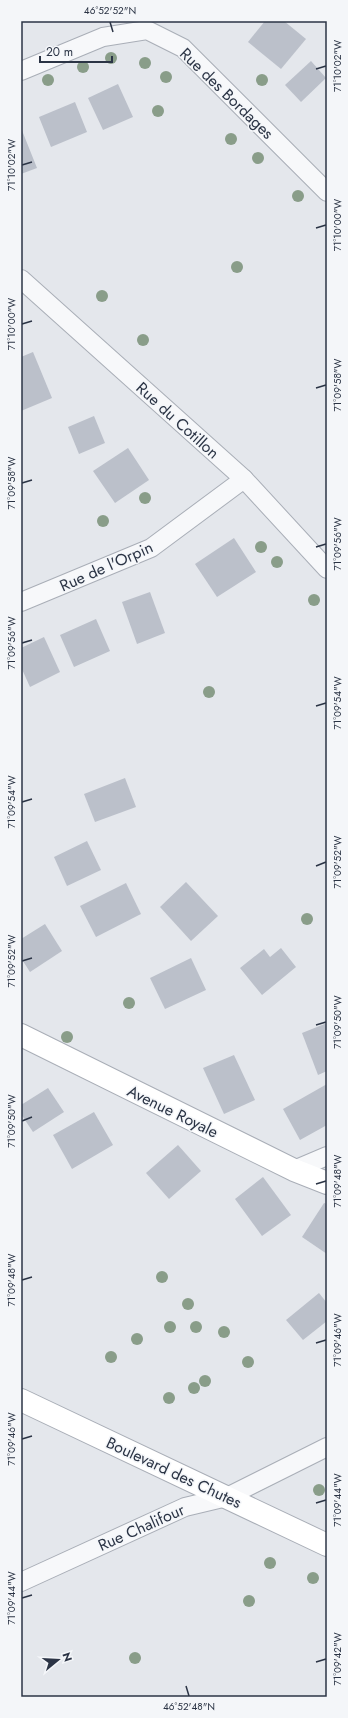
<svg xmlns="http://www.w3.org/2000/svg" width="348" height="1718" font-family="Jost,sans-serif">
	<style>
		.building { fill: #bbc0ca }
		.lines { fill: none; stroke-linecap: round; stroke-linejoin: round }
		.street-casing { stroke: #a9aeb7; stroke-width: 20 }
		.secondary-casing { stroke: #a9aeb7; stroke-width: 24 }
		.street { stroke: #f7f8fa; stroke-width: 18 }
		.secondary { stroke: #fff; stroke-width: 22 }
		.tree { fill: #899d89 }
		.ticks { fill: none; stroke: #2b3445; stroke-width: 1.5 }
		.labels { text-anchor: middle; stroke-width: 3; stroke-linejoin: round; paint-order: stroke }
		.street-label { font-size: 16px; fill: #2b3445; stroke: #f4f6f9 }
		.neatline { fill: none; stroke: #2b3445; stroke-width: 1.5 }
		.ticks-label { font-size: 10px; text-anchor: middle; fill: #2b3445 }
	</style>
	<rect width="100%" height="100%" fill="#e4e7ec"/>
	<g class="building">
		<polygon points="265,21 284,21 306,39 281,69 248,42"/>
		<polygon points="311,61 326,78 301,102 285,85"/>
		<polygon points="118,84 133,117 103,130 88,98"/>
		<polygon points="75,102 87,132 51,147 39,117"/>
		<polygon points="21,128 37,168 21,174"/>
		<polygon points="33,352 52,398 21,411 21,357"/>
		<polygon points="94,416 105,443 79,454 68,427"/>
		<polygon points="128,448 149,480 115,503 93,471"/>
		<polygon points="234,538 256,572 217,597 195,564"/>
		<polygon points="150,592 165,633 137,644 122,602"/>
		<polygon points="96,619 110,651 74,667 60,635"/>
		<polygon points="44,637 60,672 30,687 21,667 21,648"/>
		<polygon points="125,778 136,807 95,822 84,794"/>
		<polygon points="87,841 101,870 67,886 54,857"/>
		<polygon points="186,882 218,916 191,941 160,907"/>
		<polygon points="126,883 141,914 96,937 80,906"/>
		<polygon points="45,924 62,951 30,972 21,958 21,939"/>
		<polygon points="281,948 296,967 262,995 240,968 264,949 270,957"/>
		<polygon points="191,958 206,990 165,1009 150,978"/>
		<polygon points="327,1023 327,1071 318,1075 302,1033"/>
		<polygon points="234,1055 255,1100 224,1114 203,1068"/>
		<polygon points="327,1084 327,1125 300,1140 283,1109"/>
		<polygon points="48,1088 64,1112 33,1132 21,1114 21,1105"/>
		<polygon points="94,1112 113,1145 72,1169 53,1135"/>
		<polygon points="178,1145 201,1171 169,1199 146,1173"/>
		<polygon points="263,1177 291,1215 262,1236 235,1199"/>
		<polygon points="324,1203 327,1204 327,1254 302,1237"/>
		<polygon points="319,1293 327,1303 327,1321 303,1340 286,1320"/>
	</g>
	<g class="lines">
		<g class="street-casing">
			<g id="street">
				<polyline points="21,71 103,37 147,30 183,48 327,192"/>
				<polyline points="21,279 244,479 327,569"/>
				<polyline points="21,602 151,548 244,479"/>
				<polyline points="294,1170 327,1156"/>
				<polyline points="21,1582 185,1507 227,1497 327,1447"/>
			</g>
		</g>
		<g class="secondary-casing">
			<g id="secondary">
				<polyline points="21,1035 294,1170 327,1183"/>
				<polyline points="21,1400 327,1545"/>
			</g>
		</g>
		<use href="#street" class="street"/>
		<use href="#secondary" class="secondary"/>
	</g>
	<g class="tree">
		<circle cx="111" cy="58" r="6"/>
		<circle cx="145" cy="63" r="6"/>
		<circle cx="83" cy="67" r="6"/>
		<circle cx="166" cy="77" r="6"/>
		<circle cx="48" cy="80" r="6"/>
		<circle cx="262" cy="80" r="6"/>
		<circle cx="158" cy="111" r="6"/>
		<circle cx="231" cy="139" r="6"/>
		<circle cx="258" cy="158" r="6"/>
		<circle cx="298" cy="196" r="6"/>
		<circle cx="237" cy="267" r="6"/>
		<circle cx="102" cy="296" r="6"/>
		<circle cx="143" cy="340" r="6"/>
		<circle cx="145" cy="498" r="6"/>
		<circle cx="103" cy="521" r="6"/>
		<circle cx="261" cy="547" r="6"/>
		<circle cx="277" cy="562" r="6"/>
		<circle cx="314" cy="600" r="6"/>
		<circle cx="209" cy="692" r="6"/>
		<circle cx="307" cy="919" r="6"/>
		<circle cx="129" cy="1003" r="6"/>
		<circle cx="67" cy="1037" r="6"/>
		<circle cx="162" cy="1277" r="6"/>
		<circle cx="188" cy="1304" r="6"/>
		<circle cx="170" cy="1327" r="6"/>
		<circle cx="196" cy="1327" r="6"/>
		<circle cx="224" cy="1332" r="6"/>
		<circle cx="137" cy="1339" r="6"/>
		<circle cx="111" cy="1357" r="6"/>
		<circle cx="248" cy="1362" r="6"/>
		<circle cx="205" cy="1381" r="6"/>
		<circle cx="194" cy="1388" r="6"/>
		<circle cx="169" cy="1398" r="6"/>
		<circle cx="319" cy="1490" r="6"/>
		<circle cx="270" cy="1563" r="6"/>
		<circle cx="313" cy="1578" r="6"/>
		<circle cx="249" cy="1601" r="6"/>
		<circle cx="135" cy="1658" r="6"/>
	</g>
	<path class="ticks" d="M110 22 113 32M316 69 326 66M22 165 32 162M316 228 326 225M22 324 32 321M316 388 326 385M22 483 32 480M316 547 326 544M22 643 32 640M316 706 326 703M22 802 32 799M316 866 326 862M22 961 32 958M316 1025 326 1022M22 1121 32 1117M316 1184 326 1181M22 1280 32 1277M316 1343 326 1340M22 1439 32 1436M316 1503 326 1500M22 1598 32 1595M316 1662 326 1659M186 1686 189 1696"/>
	<g class="labels">
		<g class="street-label">
			<text transform="translate(227 93) rotate(44)" y="6">Rue des Bordages</text>
			<text transform="translate(178 420) rotate(42)" y="6">Rue du Cotillon</text>
			<text transform="translate(106 566) rotate(-24)" y="6">Rue de l'Orpin</text>
			<text transform="translate(173 1111) rotate(26)" y="6">Avenue Royale</text>
			<text transform="translate(174 1472) rotate(25)" y="6">Boulevard des Chutes</text>
			<text transform="translate(141 1527) rotate(-24)" y="6">Rue Chalifour</text>
		</g>
	</g>
	<rect width="348" height="1718" fill="none" stroke="#f4f6f9" stroke-width="44"/>
	<g transform="translate(58 1660) rotate(72)" stroke="#f4f6f9" stroke-width="3" paint-order="stroke">
	<path d="M0-3L7 15L0 10L-7 15Z" fill="#2b3445"/>
	<text y="-6" font-size="11" font-weight="bold" text-anchor="middle" fill="#2b3445">N</text>
	</g>
	<path d="M40 56v6h72v-6" fill="none" stroke="#2b3445" stroke-width="2"/>
	<text x="46" y="56" font-size="12" fill="#2b3445" stroke="#f4f6f9" stroke-width="3" paint-order="stroke">20 m</text>
	<rect x="22" y="22" width="304" height="1674" class="neatline"/>
	<g class="ticks-label">
		<text x="110" y="14">46°52'52"N</text>
		<text transform="translate(337 66) rotate(-90)" y="4">71°10'02"W</text>
		<text transform="translate(11 165) rotate(-90)" y="4">71°10'02"W</text>
		<text transform="translate(337 225) rotate(-90)" y="4">71°10'00"W</text>
		<text transform="translate(11 324) rotate(-90)" y="4">71°10'00"W</text>
		<text transform="translate(337 385) rotate(-90)" y="4">71°09'58"W</text>
		<text transform="translate(11 483) rotate(-90)" y="4">71°09'58"W</text>
		<text transform="translate(337 544) rotate(-90)" y="4">71°09'56"W</text>
		<text transform="translate(11 643) rotate(-90)" y="4">71°09'56"W</text>
		<text transform="translate(337 703) rotate(-90)" y="4">71°09'54"W</text>
		<text transform="translate(11 802) rotate(-90)" y="4">71°09'54"W</text>
		<text transform="translate(337 862) rotate(-90)" y="4">71°09'52"W</text>
		<text transform="translate(11 961) rotate(-90)" y="4">71°09'52"W</text>
		<text transform="translate(337 1022) rotate(-90)" y="4">71°09'50"W</text>
		<text transform="translate(11 1121) rotate(-90)" y="4">71°09'50"W</text>
		<text transform="translate(337 1181) rotate(-90)" y="4">71°09'48"W</text>
		<text transform="translate(11 1280) rotate(-90)" y="4">71°09'48"W</text>
		<text transform="translate(337 1340) rotate(-90)" y="4">71°09'46"W</text>
		<text transform="translate(11 1439) rotate(-90)" y="4">71°09'46"W</text>
		<text transform="translate(337 1500) rotate(-90)" y="4">71°09'44"W</text>
		<text transform="translate(11 1598) rotate(-90)" y="4">71°09'44"W</text>
		<text transform="translate(337 1659) rotate(-90)" y="4">71°09'42"W</text>
		<text x="189" y="1710">46°52'48"N</text>
	</g>
</svg>
